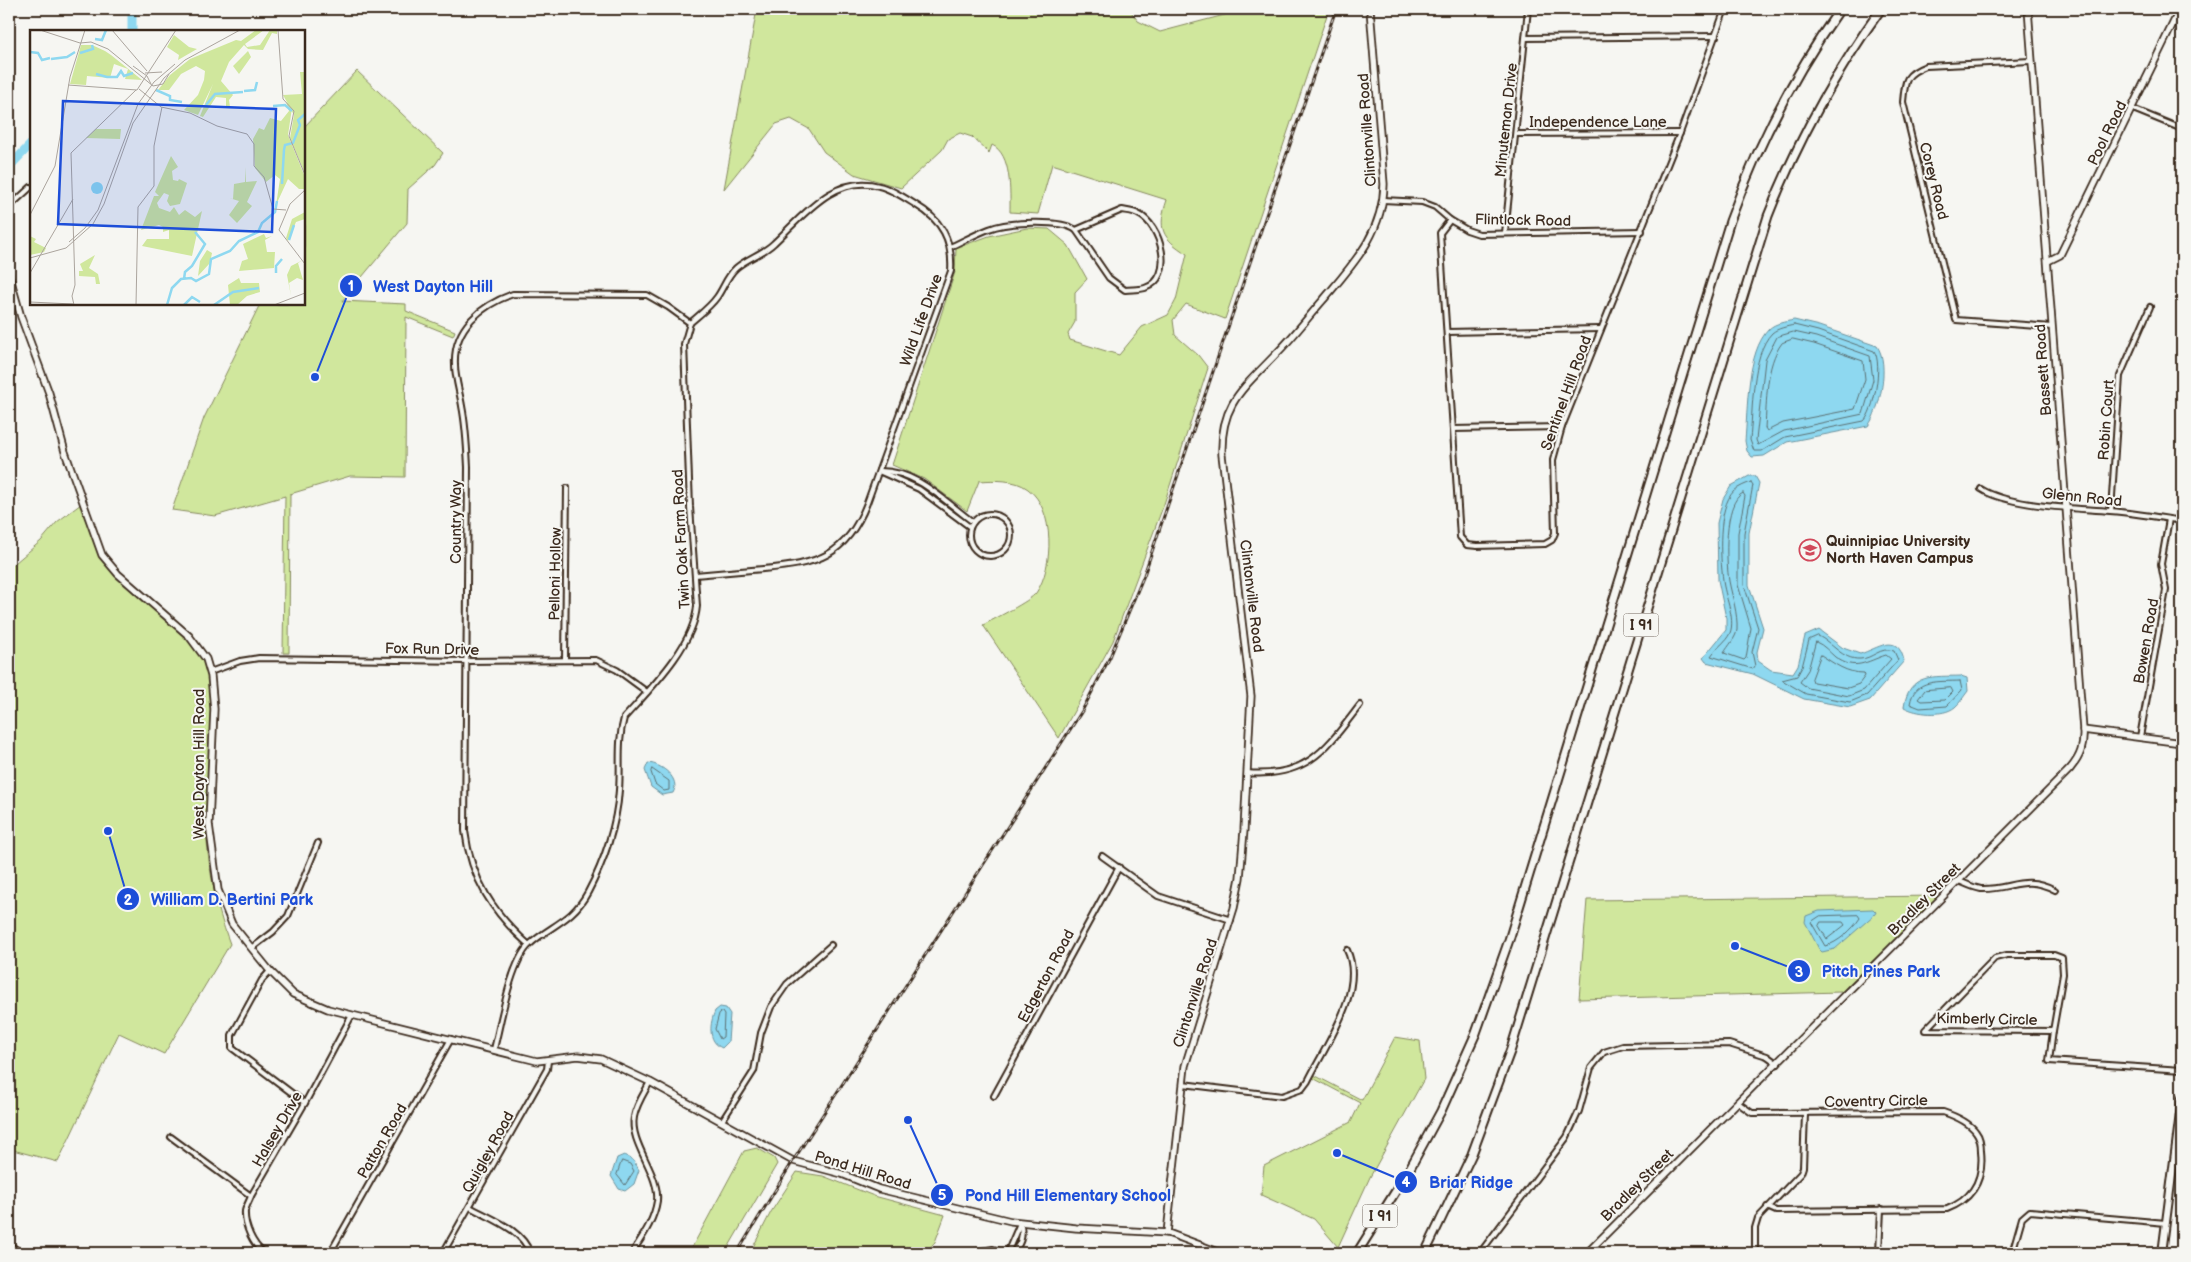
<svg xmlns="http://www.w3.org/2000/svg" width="2191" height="1262" font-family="'Balsamiq Sans',sans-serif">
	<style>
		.green { fill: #d0e79d; stroke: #86885e }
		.water { fill: #8ed8f0; stroke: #6d929c }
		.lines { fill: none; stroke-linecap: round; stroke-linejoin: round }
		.shore { stroke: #5c7072; stroke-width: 1 }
		.river { stroke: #8ed8f0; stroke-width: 9 }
		.street-casing { stroke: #3b2a1e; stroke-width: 8 }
		.secondary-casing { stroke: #3b2a1e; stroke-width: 9 }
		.primary-casing { stroke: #3b2a1e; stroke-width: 10 }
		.highway-casing { stroke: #3b2a1e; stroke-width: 11 }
		.street { stroke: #f6f6f2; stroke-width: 4 }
		.secondary { stroke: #f6f6f2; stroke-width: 5.5 }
		.primary { stroke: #f6f6f2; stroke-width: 6 }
		.highway { stroke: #f6f6f2; stroke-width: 7 }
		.rail-casing { stroke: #3b2a1e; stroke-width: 3 }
		.rail { stroke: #f6f6f2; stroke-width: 1; stroke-dasharray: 4; stroke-linecap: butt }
		.labels { text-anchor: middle; stroke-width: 4; stroke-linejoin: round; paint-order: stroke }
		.shield { fill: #f6f6f2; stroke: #73675e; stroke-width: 1 }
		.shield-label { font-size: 14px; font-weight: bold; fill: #3b2a1e }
		.street-label { font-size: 15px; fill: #3b2a1e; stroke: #f6f6f2 }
		.poi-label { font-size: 15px; font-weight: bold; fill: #3b2a1e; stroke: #f6f6f2; text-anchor: start }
		.inset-river { fill: none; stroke: #8ed8f0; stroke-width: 2.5 }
		.inset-road { fill: none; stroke: #aba49d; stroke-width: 1 }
		.view { fill: #1d4ed8; fill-opacity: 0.15; stroke: #1d4ed8; stroke-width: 2.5 }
		.inset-edge { fill: none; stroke: #3b2a1e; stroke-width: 2.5 }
		.leader { fill: none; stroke: #1d4ed8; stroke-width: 2 }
		.callout-dot { fill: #1d4ed8; stroke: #f6f6f2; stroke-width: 2 }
		.mark-label { font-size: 15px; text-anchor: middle; font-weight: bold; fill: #fff }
		.callout-label { font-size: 16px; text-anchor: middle; font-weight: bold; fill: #1d4ed8; stroke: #f6f6f2; stroke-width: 4; stroke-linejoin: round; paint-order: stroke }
	</style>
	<rect width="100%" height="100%" fill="#f6f6f2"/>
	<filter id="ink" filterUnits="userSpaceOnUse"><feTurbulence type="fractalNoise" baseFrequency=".02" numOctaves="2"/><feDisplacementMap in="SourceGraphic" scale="10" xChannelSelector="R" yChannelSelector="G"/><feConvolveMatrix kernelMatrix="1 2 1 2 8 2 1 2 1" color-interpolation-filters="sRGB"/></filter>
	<g filter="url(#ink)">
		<g class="green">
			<path d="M757 9H1129L1138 21 1160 32 1232 13 1268 9H1329L1225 319 1186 304 1173 320 1175 335 1198 355 1208 368 1164 504 1113 641 1059 738 983 625C994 619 1030 601 1036 593 1054 567 1055 509 1028 489 1015 479 994 480 979 481L967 511 924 479 892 465 955 272 956 248 989 236 1027 228 1049 229 1068 245 1087 279 1075 292V322L1068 334 1070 340 1119 355 1142 327 1168 315 1176 300 1187 254C1162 238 1157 229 1167 200L1052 164 1038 214 1010 212C1010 193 1012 154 992 145L989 153 972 137 960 133 948 139 942 150 901 188 854 174 824 152 809 129 791 119 776 124 724 189Z"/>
			<polygon points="357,71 443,153 435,165 408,189 407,223 342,301 406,304 406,311 455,331 453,336 406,317 405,477 350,476 290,494 289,653 283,653 285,496 215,516 172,510 204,418 260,304 304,304 304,127"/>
			<path d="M81 504 102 561 185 636C194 646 202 655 206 668 218 706 206 775 206 817 206 859 215 904 230 944L164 1054 119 1033 58 1162 9 1149V568L41 541 57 522Z"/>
			<polygon points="1938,896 1841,992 1579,999 1587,900"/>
			<polygon points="1395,1037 1420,1041 1424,1079 1370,1177 1338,1247 1314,1219 1261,1195 1264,1166 1351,1122 1360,1103 1313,1078 1314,1075 1362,1100"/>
			<polygon points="757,1148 774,1158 777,1164 725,1253 689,1253 744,1151"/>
			<polygon points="797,1172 823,1176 874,1196 945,1215 935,1242 925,1253 750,1253 771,1212"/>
		</g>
		<g class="water">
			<path d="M1794 320 1819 326 1877 346C1890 364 1880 410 1868 426L1787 442 1764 456 1752 457 1747 451 1745 441C1748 410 1746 352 1769 329 1775 323 1785 322 1794 320Z"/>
			<path d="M1749 476H1755L1759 483 1749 533V585L1763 628 1757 652 1758 661 1771 670 1793 673 1798 665 1805 636 1819 630 1843 648 1860 654C1877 649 1898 631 1904 661L1870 700 1850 707 1804 699 1753 674 1706 662 1703 658 1726 630V618L1718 580 1717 523 1723 499 1731 486Z"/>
			<path d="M1961 676 1967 678 1968 691C1964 696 1960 703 1955 707 1943 717 1916 714 1904 707 1909 672 1934 677 1961 676Z"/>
			<path d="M648 763C662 764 681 779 673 793L662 795 651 787 645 770Z"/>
			<polygon points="1873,909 1876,912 1875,914 1835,949 1822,952 1819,949 1805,922 1806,916 1819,911"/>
			<path d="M720 1007 726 1008 730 1014 728 1042 722 1048C707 1041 710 1023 715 1011Z"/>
			<polygon points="624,1155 633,1160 639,1170 634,1184 625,1191 619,1189 611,1176 617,1158"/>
		</g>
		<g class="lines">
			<g class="shore">
				<path d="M1794 325 1818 331 1874 351C1883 363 1874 412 1864 421L1785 437 1762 451H1754L1750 440C1753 412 1751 354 1772 333 1778 328 1786 327 1794 325Z"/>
				<polygon points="1794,332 1816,337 1870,356 1873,380 1863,414 1784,431 1758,445 1756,440 1765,360 1777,337"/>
				<path d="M1793 339 1814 344 1863 361 1865 379 1855 409 1783 423 1767 431 1765 428C1767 402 1765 365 1782 343Z"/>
				<path d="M1751 482 1753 485 1744 533V585L1758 628 1752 652 1755 666 1753 669 1711 656C1716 648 1726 642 1730 633 1736 618 1724 595 1723 580 1720 557 1717 508 1734 491 1738 487 1746 484 1751 482Z"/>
				<path d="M1743 493 1745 496 1738 533V585L1751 628 1746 658 1744 660 1724 653C1728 646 1736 638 1737 630 1738 613 1732 597 1729 581 1726 563 1723 502 1743 493Z"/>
				<path d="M1818 636C1832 642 1842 660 1860 659 1873 659 1880 646 1894 651L1898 660 1867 695 1850 702 1806 694 1782 680 1797 676 1802 667 1809 640Z"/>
				<path d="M1816 642C1824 645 1829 652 1835 657 1855 672 1867 661 1886 655L1891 659 1864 690 1849 696 1808 688 1800 682 1808 670Z"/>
				<path d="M1821 655C1835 664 1846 673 1864 673L1865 676 1859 684 1848 688 1813 682 1812 679Z"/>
				<path d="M1960 681 1962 690 1947 706 1920 708 1910 704C1914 678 1939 682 1960 681Z"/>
				<polygon points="1951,688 1953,692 1945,700 1921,701 1918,699 1925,690"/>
				<polygon points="652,769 669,781 669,790 664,791 655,784 651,772"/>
				<path d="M1858 915 1860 918C1853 929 1838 943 1825 946L1811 922 1820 916Z"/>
				<polygon points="1821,922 1843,922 1845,925 1827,939 1819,926"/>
				<polygon points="722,1012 724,1015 723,1037 720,1039 715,1029 719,1014"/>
				<polygon points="622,1161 630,1164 634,1171 625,1185 617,1175"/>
			</g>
			<g class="river">
				<polyline points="132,9 132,31"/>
				<polyline points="9,167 31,144"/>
			</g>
			<g class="street-casing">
				<g id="street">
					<polyline points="1526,38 1716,36"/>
					<path d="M2031 61 1926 66C1905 74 1905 80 1903 102L1956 320 2052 327"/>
					<polyline points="2133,109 2182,129"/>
					<polyline points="1517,134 1680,133"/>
					<polyline points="1383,200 1422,202 1435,207 1450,220 1467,230 1479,234 1642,231"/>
					<polyline points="9,207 31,187"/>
					<path d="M1122 210C1127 211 1133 211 1138 214 1161 224 1176 278 1145 288 1139 290 1131 289 1125 290L1109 278 1076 230Z"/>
					<polyline points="1450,220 1440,233 1460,537 1467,545 1477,546 1545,544 1552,540 1555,533 1553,460 1562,427 1680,133 1725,9"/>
					<polyline points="1505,233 1528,9"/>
					<path d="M950 247C963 241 976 234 989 229 1007 222 1061 219 1076 230"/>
					<path d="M690 323C699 315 710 307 717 297 724 287 727 276 736 268 747 258 763 254 774 243 802 217 835 173 879 186 892 189 905 198 916 205 942 220 953 241 951 271L867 503C846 557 817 564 763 569 741 571 718 573 695 575"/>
					<polyline points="1447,332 1601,329"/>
					<polyline points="1453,429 1562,427"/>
					<path d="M879 471C917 470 944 501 973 522"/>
					<polyline points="881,472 919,489 970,527"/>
					<path d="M1981 489C2009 507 2076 508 2110 511 2134 513 2158 517 2182 521"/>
					<polyline points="2111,511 2120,376 2150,307"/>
					<circle cx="990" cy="535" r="21"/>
					<polyline points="565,660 567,488"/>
					<polyline points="210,672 240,661 259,658 466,661 596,660 617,670 647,692"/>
					<polyline points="2140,737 2166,590 2161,564 2169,519"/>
					<path d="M1247 773C1308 778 1326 749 1360 705"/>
					<polyline points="1102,856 1158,896 1231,920"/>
					<path d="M1959 881C1966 884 1974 888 1981 889 2011 890 2023 874 2055 890"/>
					<path d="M529 945C493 913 471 879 465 831L468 467C467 447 466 426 462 406 460 393 455 378 455 365 453 327 482 305 513 294L647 295 668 307 690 323"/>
					<polyline points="252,948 273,932 288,916 318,843"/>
					<polygon points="2007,955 2054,955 2062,958 2063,974 2053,1031 1925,1030 1995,958"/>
					<polyline points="270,971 262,980 232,1035 232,1048 305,1103"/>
					<polyline points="2053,1031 2049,1061 2182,1070"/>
					<path d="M494 1049C501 1022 510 964 529 945 550 925 572 922 588 892 604 862 617 824 619 790 621 766 617 742 624 718 650 689 694 646 697 606L690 507 684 344 690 323"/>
					<path d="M1183 1084 1282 1096 1302 1089 1308 1081C1326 1044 1366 990 1347 950"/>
					<polyline points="994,1096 1119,867"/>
					<path d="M1738 1103 1752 1113 1943 1112C1955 1116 1969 1122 1976 1132 1980 1137 1981 1146 1981 1151 1984 1179 1973 1199 1947 1209L1776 1211 1767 1207"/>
					<polyline points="722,1121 754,1071 761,1033 771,1007 787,984 831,945"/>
					<polyline points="171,1137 251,1196"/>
					<path d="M470 1207C491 1219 522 1229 530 1253"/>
					<polyline points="13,1247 21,1253"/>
					<path d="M264 1253C253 1245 244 1226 245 1211 246 1206 250 1200 251 1196L305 1103 352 1015"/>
					<polyline points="330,1253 451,1039"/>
					<polyline points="443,1253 547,1069 548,1061"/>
					<path d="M632 1253C642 1237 654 1221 657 1201 660 1174 629 1143 634 1117 636 1105 644 1093 650 1082"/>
					<polyline points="970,1253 993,1249 1006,1253"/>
					<polyline points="1007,1253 1020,1223"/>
					<path d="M1010 1253C1021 1247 1024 1235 1020 1223"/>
					<polyline points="1480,1253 1567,1137 1579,1111 1591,1068 1604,1052 1623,1046 1729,1044 1767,1056 1778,1064"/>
					<polyline points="1755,1253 1755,1228 1758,1218 1801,1173 1803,1167 1805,1114"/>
					<polyline points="1879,1253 1881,1209"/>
					<polyline points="2012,1253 2022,1218 2030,1211 2166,1223"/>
				</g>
			</g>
			<g class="secondary-casing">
				<g id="secondary">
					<polyline points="2048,261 2060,255 2180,9"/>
					<polyline points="9,274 21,317 49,393 65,452 102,555 118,574 189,636 206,659 211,676 214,709 209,824 218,890 232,924 270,971 293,994 328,1009 537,1061 578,1056 601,1059 650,1082 793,1161 842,1174 879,1189 1011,1221 1076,1228 1168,1233 1221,1253"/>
					<polyline points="2083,730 2182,743"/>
					<path d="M1167 1233 1185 1066 1234 908 1240 878 1244 830 1251 696 1222 455C1220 403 1244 388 1277 353 1294 336 1308 317 1324 299 1354 263 1383 233 1384 184L1370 9"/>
					<path d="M1587 1253 2070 769C2081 756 2084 746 2083 730L2028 9"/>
				</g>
			</g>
			<g class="primary-casing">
				<polyline id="primary" points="2162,1253 2182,1098"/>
			</g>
			<g class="highway-casing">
				<g id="highway">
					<path d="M1357 1253 1409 1170 1441 1111 1476 1033 1509 940 1730 221C1757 146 1794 74 1840 9"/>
					<path d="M1425 1253 1472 1154 1511 1049 1768 216C1797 142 1835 73 1881 9"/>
				</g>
			</g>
			<use href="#street" class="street"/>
			<use href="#secondary" class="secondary"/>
			<use href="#primary" class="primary"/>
			<use href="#highway" class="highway"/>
			<g class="rail-casing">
				<polyline id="rail" points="737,1253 793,1161 1082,711 1110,657 1144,575 1336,9"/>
			</g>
			<use href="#rail" class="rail"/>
		</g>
	</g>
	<defs>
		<g id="university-ring" transform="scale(1.125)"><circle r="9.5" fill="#f6f6f2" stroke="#d1495b" stroke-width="1.5"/><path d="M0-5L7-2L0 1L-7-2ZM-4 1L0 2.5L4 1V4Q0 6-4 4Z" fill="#d1495b"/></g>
	</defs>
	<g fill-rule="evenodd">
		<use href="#university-ring" x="1810" y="550"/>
	</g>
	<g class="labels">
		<g class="shield">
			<rect x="1623.5" y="613.5" width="35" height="23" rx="4"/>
			<rect x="1362.5" y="1204.5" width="35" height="23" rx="4"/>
		</g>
		<g class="shield-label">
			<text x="1641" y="630">I 91</text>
			<text x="1380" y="1221">I 91</text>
		</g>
		<g class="street-label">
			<text transform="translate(1506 120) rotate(-84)" y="5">Minuteman Drive</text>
			<text x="1598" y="127">Independence Lane</text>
			<text transform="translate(1367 130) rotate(-94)" y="5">Clintonville Road</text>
			<text transform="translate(2107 133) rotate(-64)" y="5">Pool Road</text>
			<text transform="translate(1934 181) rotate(76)" y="5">Corey Road</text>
			<text transform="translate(1523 220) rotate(1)" y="5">Flintlock Road</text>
			<text transform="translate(921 320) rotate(-70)" y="5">Wild Life Drive</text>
			<text transform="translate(2043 370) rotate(-94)" y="5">Bassett Road</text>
			<text transform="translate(1566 393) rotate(-70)" y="5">Sentinel Hill Road</text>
			<text transform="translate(2106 420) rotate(-86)" y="5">Robin Court</text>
			<text transform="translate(2082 497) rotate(6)" y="5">Glenn Road</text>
			<text transform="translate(456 522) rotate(-90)" y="5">Country Way</text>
			<text transform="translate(681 539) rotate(-93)" y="5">Twin Oak Farm Road</text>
			<text transform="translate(555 574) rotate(-89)" y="5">Pelloni Hollow</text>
			<text transform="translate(1252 596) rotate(83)" y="5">Clintonville Road</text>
			<text transform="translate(2146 641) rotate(-80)" y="5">Bowen Road</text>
			<text transform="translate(432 649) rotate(1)" y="5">Fox Run Drive</text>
			<text transform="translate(199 764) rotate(-90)" y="5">West Dayton Hill Road</text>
			<text transform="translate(1924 899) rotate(-45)" y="5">Bradley Street</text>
			<text transform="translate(1046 976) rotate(-62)" y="5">Edgerton Road</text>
			<text transform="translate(1195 993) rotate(-72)" y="5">Clintonville Road</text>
			<text transform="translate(1987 1019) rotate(1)" y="5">Kimberly Circle</text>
			<text transform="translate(1876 1101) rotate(-1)" y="5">Coventry Circle</text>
			<text transform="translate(277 1129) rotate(-60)" y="5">Halsey Drive</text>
			<text transform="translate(382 1141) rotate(-60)" y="5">Patton Road</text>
			<text transform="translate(488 1152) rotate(-61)" y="5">Quigley Road</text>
			<text transform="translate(863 1170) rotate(17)" y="5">Pond Hill Road</text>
			<text transform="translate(1637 1185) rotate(-45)" y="5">Bradley Street</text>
		</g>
		<g class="poi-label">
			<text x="1826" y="546">Quinnipiac University<tspan x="1826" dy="17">North Haven Campus</tspan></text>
		</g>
	</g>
	<g transform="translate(30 30)">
		<rect width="275" height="275" fill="#f6f6f2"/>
		<path d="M226 0H234L215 14 217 17 230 15 240 0H247V4L242 3 233 20 218 19 214 15 199 32 191 51 203 65 199 70 200 77 196 76V68L186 67 173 87 170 86 183 54 168 85 154 80 168 65 174 50 175 41 166 36 151 44 139 60H128L140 45 160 29 206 10 211 11ZM144 5 159 17 167 19 148 30 149 25 137 17ZM51 15H62L75 21 81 25 112 50 95 49 98 39 84 34 80 48 57 46 56 55 40 54ZM218 21 221 27 209 44 203 36ZM270 42H275V144L260 108 264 85 253 65 272 64ZM256 72 262 78 258 105 275 147V159H269L258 149 246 175 250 149 245 145 236 152 225 138 223 109 229 98 234 100 240 88 251 91 259 81ZM66 99H91L90 109 56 108ZM141 126 148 137 142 141 143 150 148 151 149 149 157 153 150 174 140 176 137 171 139 165 134 163 127 173 129 178 140 182 144 177 149 185 155 180 165 187 172 181 162 226 112 216 117 209H139V200L133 202V197L129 195 111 200 124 166H129L125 162ZM216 137V152L227 151 217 172 222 176 207 193 199 185 209 171 199 168 203 169 204 154 215 152ZM275 182V189L266 192 258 211 256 208 262 189ZM234 204 236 208 242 206 235 210 237 222H245L244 238 209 241 212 231 218 229 213 214ZM0 206 6 209 4 212 16 218 14 222 0 225ZM177 220 182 223 180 233 168 246 170 231ZM65 225 59 238 68 244 70 254H66L65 247 49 246V241H53L50 234ZM273 230 268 233 273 250 267 248 259 253 261 266 257 245 261 236ZM209 248 211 253H229L230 262 217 266 207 275H200L198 255Z" fill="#d0e79d"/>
		<path d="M61 158a6 6 0 1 1 12 0a6 6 0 1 1-12 0Z" fill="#8ed8f0"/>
		<path class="inset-river" d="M65 9 72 10 76 0M0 22 8 23 12 30 20 28M50 23 63 19 62 15M21 29 37 27 45 22M66 44 77 47H87L91 41 94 46 103 43M126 60 140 66V70L152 72M214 61 225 60 227 52M176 75 185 64 213 62M243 76 255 75 262 81M252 154 254 120 255 115 263 113 270 95 268 90 275 84M259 210 264 195M246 243V236L252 229M154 249 155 242 162 236 175 214 165 202M137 275 142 258 151 249 161 248 166 251 179 244 181 229 200 221 209 211 228 202 232 193 245 182 247 171M154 275 162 267 170 272M184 275 203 262 229 258"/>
		<path class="inset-road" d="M10 0 50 13M82 0 117 41M248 0 253 69 264 81 259 106 275 145M50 13 61 12 78 19 123 56 133 54 139 44M103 36 117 46 121 54M115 43 132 42M38 55 107 60 146 0M109 59 131 77 160 83 187 96 217 104 224 114V136L234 147 243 179 256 180M41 123 45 255 42 266 44 275M41 123 106 60M275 160 260 174 249 200 275 234M0 185 25 136 40 47 55 0M39 212 55 198 68 180 108 74 124 52 145 34M0 228 36 218 63 194 74 174 103 93 134 48 155 30 210 0M0 243 43 169M0 272 43 274M106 275 108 177 124 156V116L132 77M161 275H180M244 275 275 263"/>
		<path class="view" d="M33 71 246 79 242 202 28 194Z"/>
		<rect width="275" height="275" class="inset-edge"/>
	</g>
	<path class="leader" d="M315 377L351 286M108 831L128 899M1735 946L1799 971M1337 1153L1406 1182M908 1120L942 1195"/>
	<g class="callout-dot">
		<circle cx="315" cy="377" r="5"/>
		<circle cx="108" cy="831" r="5"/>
		<circle cx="1735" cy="946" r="5"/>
		<circle cx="1337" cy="1153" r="5"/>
		<circle cx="908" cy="1120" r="5"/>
		<circle cx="351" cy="286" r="12"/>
		<circle cx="128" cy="899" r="12"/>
		<circle cx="1799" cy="971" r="12"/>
		<circle cx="1406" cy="1182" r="12"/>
		<circle cx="942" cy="1195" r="12"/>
	</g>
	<g class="mark-label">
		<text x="351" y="291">1</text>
		<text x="128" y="905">2</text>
		<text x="1799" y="977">3</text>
		<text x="1406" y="1187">4</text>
		<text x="942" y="1200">5</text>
	</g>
	<g class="callout-label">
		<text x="433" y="292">West Dayton Hill</text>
		<text x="232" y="905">William D. Bertini Park</text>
		<text x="1881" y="977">Pitch Pines Park</text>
		<text x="1471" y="1188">Briar Ridge</text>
		<text x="1068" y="1201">Pond Hill Elementary School</text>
	</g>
	<rect width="2191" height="1262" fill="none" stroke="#f6f6f2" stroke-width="30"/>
	<rect x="15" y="15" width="2161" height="1232" fill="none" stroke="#3b2a1e" stroke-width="2" filter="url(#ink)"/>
</svg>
